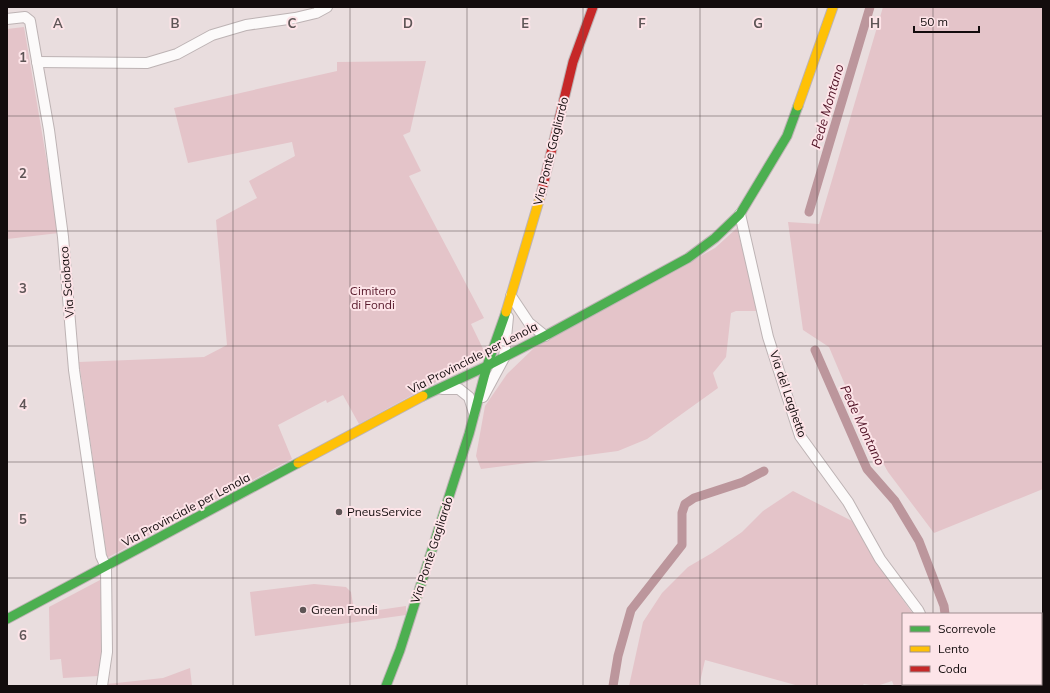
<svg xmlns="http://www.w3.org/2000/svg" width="1050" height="693" font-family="Mulish,sans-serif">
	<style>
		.green { fill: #e4c4c9 }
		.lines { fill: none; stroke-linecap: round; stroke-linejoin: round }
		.canal { stroke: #bc969c; stroke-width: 9 }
		.street-casing { stroke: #bdb3b4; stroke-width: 12 }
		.fast-casing { stroke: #bdb3b4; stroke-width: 11 }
		.slow-casing { stroke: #bdb3b4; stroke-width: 11 }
		.jam-casing { stroke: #bdb3b4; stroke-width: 11 }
		.street { stroke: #fcfafa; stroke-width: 10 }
		.fast { stroke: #4caf50; stroke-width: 9 }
		.slow { stroke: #ffc107; stroke-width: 9 }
		.jam { stroke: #c62828; stroke-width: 9 }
		.grid { fill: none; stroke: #5e5556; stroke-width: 1; stroke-opacity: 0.55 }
		.poi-dot { fill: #5e5556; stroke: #fde4e8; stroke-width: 1.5 }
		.labels { text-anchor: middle; stroke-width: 4; stroke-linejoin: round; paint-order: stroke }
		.street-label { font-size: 12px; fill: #130c0d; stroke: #fde4e8 }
		.park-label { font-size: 12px; fill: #57192b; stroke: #fde4e8 }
		.poi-label { font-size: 12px; fill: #130c0d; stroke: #fde4e8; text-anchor: start }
		.water-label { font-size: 13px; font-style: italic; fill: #4f1124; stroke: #fde4e8 }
		.grid-label { font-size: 13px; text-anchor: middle; font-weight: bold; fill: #5e5556; stroke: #fde4e8; stroke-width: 4; stroke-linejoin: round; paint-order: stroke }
	</style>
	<rect width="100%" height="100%" fill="#e9ddde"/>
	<g class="green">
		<polygon points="883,7 1043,7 1043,489 934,533 888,472 862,425 829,347 803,330 788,222 819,224"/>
		<polygon points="24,27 59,233 7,239 7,29"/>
		<polygon points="426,61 410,132 403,135 421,171 409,176 484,318 471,324 486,355 359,424 343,395 327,403 326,400 278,425 292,459 107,558 79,362 204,357 227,345 216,220 257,198 249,181 295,156 292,142 188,163 174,108 337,71 337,62"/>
		<polygon points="737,228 758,311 736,311 731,313 726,357 713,373 718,388 647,439 618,451 481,469 476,456 485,406 507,374 534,348 715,248"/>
		<polygon points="793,491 852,521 886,576 913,614 903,614 903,684 932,684 932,686 894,686 892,681 877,686 864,684 862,686 799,686 705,660 699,686 629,686 643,622 662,593 688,567 712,553 742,532 763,511"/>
		<polygon points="100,580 104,652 98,676 63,678 61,659 50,660 49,607"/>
		<polygon points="314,584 346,587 351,592 354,610 358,613 406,606 406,615 255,636 250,592"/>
		<polygon points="190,668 192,686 107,686 107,684 163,678"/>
	</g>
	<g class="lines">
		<g class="canal">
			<polyline points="809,212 870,7"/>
			<polyline points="815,350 867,469 895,501 919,541 944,606 945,614"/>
			<polyline points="952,684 952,686"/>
			<polyline points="613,686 618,656 631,610 682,545 682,513 685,504 694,498 743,482 764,471"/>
		</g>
		<g class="street-casing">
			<g id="street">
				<polyline points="7,19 25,17 30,21 49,130 63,237 74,370 101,556 106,567 107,652 102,686"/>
				<polyline points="37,62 147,63 177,54 212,35 246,25 295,18 316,13 327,7"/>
				<polyline points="740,214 768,337 800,436 848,502 880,559 918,610 920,614"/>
				<polyline points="511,296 529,323 545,336"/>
				<polyline points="442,389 459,389 469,397 474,413"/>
				<polyline points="483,397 504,358 508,317"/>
				<polyline points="938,684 938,686"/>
			</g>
		</g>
		<g class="fast-casing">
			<g id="fast">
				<polyline points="423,396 487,366 545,336 688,258 715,238 740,214 787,136 798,106"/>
				<polyline points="7,619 298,463"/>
				<polyline points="386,686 400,650 469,434 487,366 506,312"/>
			</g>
		</g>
		<g class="slow-casing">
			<g id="slow">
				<polyline points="798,106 833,7"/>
				<polyline points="506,312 541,194"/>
				<polyline points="298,463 423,396"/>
			</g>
		</g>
		<g class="jam-casing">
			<polyline id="jam" points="541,194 573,62 593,7"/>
		</g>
		<use href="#street" class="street"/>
		<use href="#fast" class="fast"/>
		<use href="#slow" class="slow"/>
		<use href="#jam" class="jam"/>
	</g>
	<path class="grid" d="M117 7V686M233 7V686M350 7V686M467 7V686M583 7V686M700 7V686M817 7V686M933 7V614M7 116H1043M7 231H1043M7 346H1043M7 462H1043M7 578H1043M933 684V686"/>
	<g class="poi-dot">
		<circle cx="339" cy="512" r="4"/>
		<circle cx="303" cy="610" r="4"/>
	</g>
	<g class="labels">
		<g class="street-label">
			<text transform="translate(551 151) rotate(-76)" y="4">Via Ponte Gagliardo</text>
			<text transform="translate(67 282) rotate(-95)" y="4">Via Sciobaco</text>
			<text transform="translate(473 358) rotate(-27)" y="4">Via Provinciale per Lenola</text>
			<text transform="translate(788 394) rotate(71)" y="4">Via del Laghetto</text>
			<text transform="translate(186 510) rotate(-28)" y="4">Via Provinciale per Lenola</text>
			<text transform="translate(432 550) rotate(-72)" y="4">Via Ponte Gagliardo</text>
		</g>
		<g class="park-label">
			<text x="373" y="295">Cimitero<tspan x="373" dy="14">di Fondi</tspan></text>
		</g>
		<g class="poi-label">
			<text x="347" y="516">PneusService</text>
			<text x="311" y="614">Green Fondi</text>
		</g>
		<g class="water-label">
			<text transform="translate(827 106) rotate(-74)" y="5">Pede Montano</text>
			<text transform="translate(863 425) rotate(65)" y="5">Pede Montano</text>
		</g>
	</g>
	<g class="grid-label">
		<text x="58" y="28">A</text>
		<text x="175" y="28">B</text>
		<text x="292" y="28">C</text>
		<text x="408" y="28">D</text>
		<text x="525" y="28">E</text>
		<text x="642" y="28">F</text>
		<text x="758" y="28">G</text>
		<text x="875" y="28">H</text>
		<text x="23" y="62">1</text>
		<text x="23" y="178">2</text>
		<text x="23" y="293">3</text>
		<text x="23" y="409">4</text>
		<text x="23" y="524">5</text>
		<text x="23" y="640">6</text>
	</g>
	<rect width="1050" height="693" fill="none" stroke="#130c0d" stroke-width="16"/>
	<rect x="902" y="613" width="140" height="72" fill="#fde4e8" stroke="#9f8e90"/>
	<rect x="910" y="626" width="20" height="6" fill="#4caf50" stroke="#9f8e90"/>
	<text x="938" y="633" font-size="12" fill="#130c0d">Scorrevole</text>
	<rect x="910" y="646" width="20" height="6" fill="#ffc107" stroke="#9f8e90"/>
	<text x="938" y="653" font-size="12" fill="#130c0d">Lento</text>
	<rect x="910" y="666" width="20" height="6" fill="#c62828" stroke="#9f8e90"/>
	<text x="938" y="673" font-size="12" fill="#130c0d">Coda</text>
	<path d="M914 26v6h65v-6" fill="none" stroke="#130c0d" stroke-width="2"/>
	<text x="920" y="26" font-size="12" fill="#130c0d" stroke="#fde4e8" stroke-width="3" paint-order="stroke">50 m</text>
</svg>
